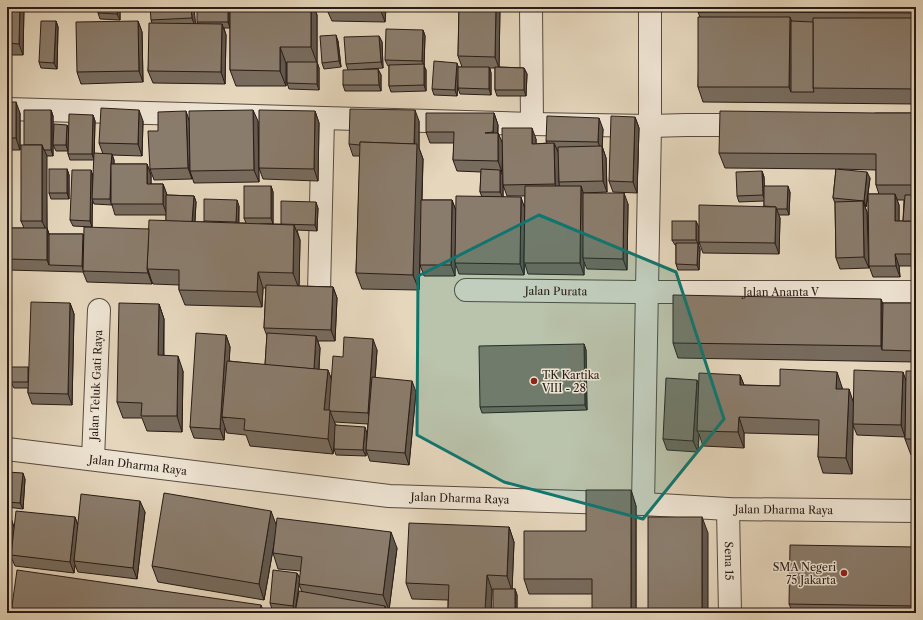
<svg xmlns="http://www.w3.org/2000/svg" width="923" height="620" font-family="'Libre Caslon Text',serif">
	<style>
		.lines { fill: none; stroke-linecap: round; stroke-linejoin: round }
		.street-casing { stroke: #574a40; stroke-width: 24 }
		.street { stroke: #eee4d3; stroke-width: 22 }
		.wall { fill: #776b5d; stroke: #281b16; fill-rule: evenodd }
		.shaded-wall { fill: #61574c; stroke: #281b16 }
		.building { fill: #8a7c6c; stroke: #281b16 }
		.marked { fill: #0f766e; fill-opacity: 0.2; stroke: #0f766e; stroke-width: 3; stroke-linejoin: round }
		.poi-dot { fill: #8f2418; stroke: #eee4d3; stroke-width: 1.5 }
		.labels { text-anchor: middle; stroke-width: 3; stroke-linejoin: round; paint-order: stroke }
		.street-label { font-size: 11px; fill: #281b16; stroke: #eee4d3 }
		.poi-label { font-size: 11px; fill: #281b16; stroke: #eee4d3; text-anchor: start }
	</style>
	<rect width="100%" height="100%" fill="#e5d6bc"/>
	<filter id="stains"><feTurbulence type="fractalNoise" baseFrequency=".005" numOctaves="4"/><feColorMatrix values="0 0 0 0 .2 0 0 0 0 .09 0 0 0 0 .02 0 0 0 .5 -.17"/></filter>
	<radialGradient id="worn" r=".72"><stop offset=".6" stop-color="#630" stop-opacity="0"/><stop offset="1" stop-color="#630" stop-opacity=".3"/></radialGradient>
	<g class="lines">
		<g class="street-casing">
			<g id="street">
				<polyline points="531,7 532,124"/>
				<polyline points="7,109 532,124 650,126 686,125 749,125"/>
				<path id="s1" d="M466 290 636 292H916"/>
				<polyline points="319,292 323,118"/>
				<path id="s2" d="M7 449 389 496 643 504 728 509 916 511"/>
				<path id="s3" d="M93 459 99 310"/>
				<polyline points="643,504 650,126 650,7"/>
				<path id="s4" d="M728 509 730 613"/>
			</g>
		</g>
		<use href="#street" class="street"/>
	</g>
	<g class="wall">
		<polygon points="7,7 24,7 23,55 7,55"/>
		<polygon points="120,7 120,20 100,19 98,13"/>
		<polygon points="194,7 195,24 198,24 197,22 230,7 230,28 224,28 226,35 225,84 153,83 148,71 152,23 151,20"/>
		<polygon points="230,7 314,7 317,15 317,62 319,68 319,90 289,89 287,83 287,63 286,63 286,86 236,86 230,70"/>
		<polygon points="327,7 386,7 385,22 332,21 327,10"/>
		<polygon points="459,7 500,7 499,67 524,68 527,74 526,96 497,96 495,90 495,68 490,68 491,73 491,95 460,94 458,88 458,81 457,96 434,95 432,89 458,67 462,67 458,56"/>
		<polygon points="916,7 916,104 703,102 698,87 700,17 698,12"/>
		<polygon points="56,21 58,27 57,69 41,68 39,62"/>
		<polygon points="138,21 142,32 143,82 81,84 77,72"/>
		<polygon points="423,30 425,36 424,66 426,70 426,91 391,92 389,86 389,66 388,66 385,60"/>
		<polygon points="379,36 382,42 383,68 354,70 378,69 381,75 381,91 345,91 343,85 348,70 346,64"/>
		<polygon points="338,41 341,67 324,69 322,63"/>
		<polygon points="7,102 20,113 20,150 7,150"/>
		<path d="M51 110 53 116V144L69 128 93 115 95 121 94 160H70L68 154V151H56L53 145V156H46L47 228 49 234H83L84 237 149 229 166 221V215H115L112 205 94 204 92 199V227L73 226 70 220 93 176 92 195 103 154 99 143 143 121 142 156 112 155 114 160V164H147L151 175V184H163L167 195 194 196 196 202 195 222H204V221L239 206V223H246L244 218 271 186 273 192V224H260H281L318 208 317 231 297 230 300 240 299 286 333 287 337 298 335 341H318L320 348 319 370H328L331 379 343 357 377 350 375 378 416 392 409 465 370 461 366 450V456L336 455 334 449 333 454 250 446 246 435 227 433 225 428 224 440 194 438 190 427 226 335 230 347 229 361 265 365 267 336 264 328 266 288H263L262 307 185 305 179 290V285L153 284 152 282V284L87 282 83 272 8 270 7 267V228H24L21 221 24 145ZM334 422 368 424 366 447 367 433 336 425Z"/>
		<polygon points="315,111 319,123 318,181 263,179 259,168"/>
		<path d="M494 113 498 125V133L502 143 536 139V144L547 143 546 141 603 129 602 146 606 158 607 192 583 193V194L628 204 627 270 587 269 584 262V275L528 274 525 264 524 275 459 274 455 263V276H424L420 265 419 290 362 289 356 273 360 156H353L349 144 419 121V148L423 159 422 200H452L456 211 482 197 480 192 481 172 457 171 453 160 454 143H430L426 132ZM503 177V185L507 196H525V207L503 197Z"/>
		<path d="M876 113H916V266H899L900 277H873L869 266 868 196 866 207H865L867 212 869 268 840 269 836 258 835 203 833 198 836 169 725 168 719 153ZM838 169 876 170V185L879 194H868L870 178ZM897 200H904L903 221H899V205Z"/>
		<polygon points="635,117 639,128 637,193 613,192 609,181"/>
		<polygon points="189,119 258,121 259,182 194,183 192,177 192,179 154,180 150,169 158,131"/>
		<polygon points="67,169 69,175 69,199 51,199 49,193"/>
		<polygon points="762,171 764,177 764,186 790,192 789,215 778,215 780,218 779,254 703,253 699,242 764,206 764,201 739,202 737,196"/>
		<polygon points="699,227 698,245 700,249 699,270 678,270 676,264 676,245 675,245 672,240"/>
		<polygon points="70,303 74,314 72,405 32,404 28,393 28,388 14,388 11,382 28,367 29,370"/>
		<polygon points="883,303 916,303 916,362 678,358 673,343"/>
		<polygon points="159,304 164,319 164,355 183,371 182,432 147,431 142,418 123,418 117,402"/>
		<polygon points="584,344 586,350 587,410 482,413 480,407"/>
		<polygon points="916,371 916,455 911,455 905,439 905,437 857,435 853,425 852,474 823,473 818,457 819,435 744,433 744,448 703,446 699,434 698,452 667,450 663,439 699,385 740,375 744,385 780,386 842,387 842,389 853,402 905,379"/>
		<polygon points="7,472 25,479 23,509 7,507"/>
		<polygon points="631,490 636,506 636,613 592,594 529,594 524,579 586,531"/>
		<polygon points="145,512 137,579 78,572 75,565 74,573 15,566 12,559 7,559 7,518 11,518 14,528 75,517 78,525"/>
		<polygon points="276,525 397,548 389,610 386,610 388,613 302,592 299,584 301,571 278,569 273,553 274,544 264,600 158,582 152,566"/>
		<polygon points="509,527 514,542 512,589 515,589 517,595 517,613 493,590 492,590 491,613 449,613 448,609 448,600 412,599 406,583"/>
		<polygon points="916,547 916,613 793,613 789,604"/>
		<polygon points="297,573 300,579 295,612 272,609 270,603"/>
	</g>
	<g class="shaded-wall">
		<polygon points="20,7 24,7 23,55 19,44"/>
		<polygon points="118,7 120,7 120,20 117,14"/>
		<polygon points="191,7 194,7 196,29 192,18"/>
		<polygon points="228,7 230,7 230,28 228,22"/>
		<polygon points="311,7 314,7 317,15 317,62 319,68 319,90 317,84 317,63 311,47"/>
		<polygon points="381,7 386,7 385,22 381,11"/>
		<polygon points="496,7 500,7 499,68 495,57"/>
		<polygon points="790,17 796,33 791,92 789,87"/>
		<polygon points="56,21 58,27 57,69 54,63"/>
		<polygon points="138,21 142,32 143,82 139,71"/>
		<polygon points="222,24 226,35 225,84 221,72"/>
		<polygon points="423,30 425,36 424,66 426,70 426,91 424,85 424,65 422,61"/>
		<polygon points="336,35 338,41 341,67 339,61"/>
		<polygon points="379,36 382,42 383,68 381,62"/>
		<polygon points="280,47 286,63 286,86 280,71"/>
		<polygon points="457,63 459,69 457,96 455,90"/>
		<polygon points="489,67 491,73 491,95 489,89"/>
		<polygon points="524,68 527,74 526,96 524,90"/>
		<polygon points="378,69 381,75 381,91 379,85"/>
		<polygon points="16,102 20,113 20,150 16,138"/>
		<polygon points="51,110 53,116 53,156 51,150"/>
		<polygon points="139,110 143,121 142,156 138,144"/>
		<polygon points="253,110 258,121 259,182 254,170"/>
		<polygon points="415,110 419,121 419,148 423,159 419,290 413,275"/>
		<polygon points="186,111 190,123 190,171 192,177 192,179 188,168"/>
		<polygon points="315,111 319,123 318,181 314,169"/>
		<polygon points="494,113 498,125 497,143 493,132"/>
		<polygon points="93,115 95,121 94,160 92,154"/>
		<polygon points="635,117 639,128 637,193 633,182"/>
		<polygon points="599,118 603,129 602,153 598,142"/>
		<polygon points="67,125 69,130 68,151 66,145"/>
		<polygon points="532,128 536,139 536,155 532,144"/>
		<polygon points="498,133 503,144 502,172 498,161"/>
		<polygon points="554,143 559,154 559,182 560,195 555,184"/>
		<polygon points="42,145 47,156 47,232 42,221"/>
		<polygon points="602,146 606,158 607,192 603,181"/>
		<polygon points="112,154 114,160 112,205 110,199"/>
		<polygon points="147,164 151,175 151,195 147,184"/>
		<polygon points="67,169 69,175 69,199 67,193"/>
		<polygon points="91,170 93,176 92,227 90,221"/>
		<polygon points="500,170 503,176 503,198 500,192"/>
		<polygon points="762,171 764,177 765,201 763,195"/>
		<polygon points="867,172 870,178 866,207 864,201"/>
		<polygon points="163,184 167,195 167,215 163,204"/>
		<polygon points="271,186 273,192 273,224 271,218"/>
		<polygon points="581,186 585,198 583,258 584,262 584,275 580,263"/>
		<polygon points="788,186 790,192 789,215 787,209"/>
		<polygon points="624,193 628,204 627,270 623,259"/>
		<polygon points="895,194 899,205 899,233 895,221"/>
		<polygon points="194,196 196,202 194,235 192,229"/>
		<polygon points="521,197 525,209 524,263 524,275 520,264"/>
		<polygon points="237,200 239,206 238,228 236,222"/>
		<polygon points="452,200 456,211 455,276 451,265"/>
		<polygon points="863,201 867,212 869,268 864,257"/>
		<polygon points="316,202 318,208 317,231 315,225"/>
		<polygon points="776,207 780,218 779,254 775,243"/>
		<polygon points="696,221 699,227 699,245 696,240"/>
		<polygon points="294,225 300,240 299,289 293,273"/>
		<polygon points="47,228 51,240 49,265 47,260"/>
		<polygon points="83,234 85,240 84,272 82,266"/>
		<polygon points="698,243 700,249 699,270 697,265"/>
		<polygon points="895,254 899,266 900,277 896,266"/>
		<polygon points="148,270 152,282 152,284 148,273"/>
		<polygon points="258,272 263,288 262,307 257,292"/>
		<polygon points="333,287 337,298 335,341 331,330"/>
		<polygon points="881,299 887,314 882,350 881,346"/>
		<polygon points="70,303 74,314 72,405 68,394"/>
		<polygon points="159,304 164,319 163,371 158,355"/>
		<polygon points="226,335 230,347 226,418 222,417 225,428 224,440 220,429"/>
		<polygon points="316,336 320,348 318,381 314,370"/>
		<polygon points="373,339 377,350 372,424 368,413"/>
		<polygon points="584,344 586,350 587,410 585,405"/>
		<polygon points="178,356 183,371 182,432 177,416"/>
		<polygon points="328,370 334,386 330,411 336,426 333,454 328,439 324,410"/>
		<polygon points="837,372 842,387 842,404 836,389"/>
		<polygon points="903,372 907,383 905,437 901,425"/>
		<polygon points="740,375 746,390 740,385"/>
		<polygon points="697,380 701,391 697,431 699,434 698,452 693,441"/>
		<polygon points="412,381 416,392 409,465 405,453"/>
		<polygon points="849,389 854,404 853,424 853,425 852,474 846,458"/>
		<polygon points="739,417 744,433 744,448 738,432"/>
		<polygon points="365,427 367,433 366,456 363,450"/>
		<polygon points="23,473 25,479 23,509 20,503"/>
		<polygon points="631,490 636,506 636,613 631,613"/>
		<polygon points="140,501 145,512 137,579 133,568"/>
		<polygon points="271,511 277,527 264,600 259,584"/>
		<polygon points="75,517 79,529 74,561 75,565 74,573 70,562"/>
		<polygon points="702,517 708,533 708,613 702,613"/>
		<polygon points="11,518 15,530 12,555 9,548"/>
		<polygon points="509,527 514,542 512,591 507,576"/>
		<polygon points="391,532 397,548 389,610 383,595"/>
		<polygon points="297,573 300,579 295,612 293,606"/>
		<polygon points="487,575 492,590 491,613 486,613 485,611"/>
		<polygon points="515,589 517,595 517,613 515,613"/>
		<polygon points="261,605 264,613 260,613"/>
		<polygon points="385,606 388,613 384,613"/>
	</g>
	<g class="building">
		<polygon points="7,7 20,7 19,44 7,43"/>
		<polygon points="98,7 118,7 117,14 98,13"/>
		<polygon points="150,7 191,7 192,18 151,20"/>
		<rect x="197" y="7" width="31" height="15"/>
		<polygon points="230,7 311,7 311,47 280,47 280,71 230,70"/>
		<polygon points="327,7 381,7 381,11 327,10"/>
		<polygon points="459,7 496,7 495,57 458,56"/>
		<polygon points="698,7 916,7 916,13 698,12"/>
		<polygon points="698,17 790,17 789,87 698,87"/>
		<polygon points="813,18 916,18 916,89 813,88"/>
		<polygon points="41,21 56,21 54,63 39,62"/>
		<polygon points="138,21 139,71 77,72 76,22"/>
		<polygon points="791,21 813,22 813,88 814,92 791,92"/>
		<polygon points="149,23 222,24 221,72 148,71"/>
		<polygon points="386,29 423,30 422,61 385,60"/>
		<polygon points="336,35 339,61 322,63 320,36"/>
		<polygon points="379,36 381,62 346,64 344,37"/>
		<polygon points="434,61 457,63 455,90 432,89"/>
		<polygon points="287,62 317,62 317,84 287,83"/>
		<polygon points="424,64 424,85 389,86 389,65"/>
		<polygon points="458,67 489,67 489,89 458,88"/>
		<polygon points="495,67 524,68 524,90 495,90"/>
		<polygon points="378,69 379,85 343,85 343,70"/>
		<rect x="7" y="102" width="9" height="36"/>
		<polygon points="101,108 139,110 138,144 99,143"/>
		<polygon points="350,109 415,110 414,144 360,142 360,145 349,144"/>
		<polygon points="24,110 51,110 51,150 44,150 42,145 24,145"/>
		<polygon points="253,110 254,170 190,171 189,111"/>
		<polygon points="259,110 315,111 314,169 259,168"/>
		<polygon points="186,111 188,168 150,169 148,131 158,131 158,112"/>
		<polygon points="720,111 876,113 916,113 916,185 876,185 876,154 719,153"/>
		<polygon points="426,113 494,113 493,132 485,133 498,133 498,161 453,160 454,132 426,132"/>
		<polygon points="69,114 93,115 92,154 68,154"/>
		<polygon points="547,116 599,118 598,142 546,141"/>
		<polygon points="611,116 635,117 633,182 609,181"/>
		<polygon points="54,124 67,125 66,145 53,145"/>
		<polygon points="502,128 532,128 532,144 554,143 555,184 503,185"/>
		<polygon points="360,142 417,144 413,275 356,273"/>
		<rect x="21" y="145" width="21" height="76"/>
		<polygon points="602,146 603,181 559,182 558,147"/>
		<polygon points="94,153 112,154 111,164 110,199 92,199"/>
		<polygon points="111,164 147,164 147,184 163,184 163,204 111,204"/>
		<rect x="49" y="169" width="18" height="24"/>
		<polygon points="481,169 500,170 500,192 480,192"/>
		<polygon points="836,169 867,172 864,201 833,198"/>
		<polygon points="72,170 91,170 90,221 70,220"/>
		<polygon points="762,171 763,195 737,196 736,172"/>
		<rect x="244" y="186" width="27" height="32"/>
		<polygon points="525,186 581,186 580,263 524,263"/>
		<polygon points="764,186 788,186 787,209 776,209 776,207 764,206"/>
		<polygon points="583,193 624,193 623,259 583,258"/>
		<polygon points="868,194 895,194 895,221 916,221 916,254 895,254 896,266 869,266"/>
		<polygon points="166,195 194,196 192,222 166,221"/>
		<polygon points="905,195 916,195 916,221 903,221"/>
		<polygon points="456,196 521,197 520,264 455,263"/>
		<polygon points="204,199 237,200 236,222 204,221"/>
		<polygon points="421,200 452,200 451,265 420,265"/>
		<polygon points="281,201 316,202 315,225 281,224"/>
		<polygon points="863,201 864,257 836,258 835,202"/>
		<polygon points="699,205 776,207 775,243 699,242"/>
		<polygon points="149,220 294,225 293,273 258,272 257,292 179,290 179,270 147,269"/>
		<rect x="672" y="221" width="24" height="19"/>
		<polygon points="84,227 149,229 147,269 148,273 83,271"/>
		<polygon points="7,228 47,228 47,260 7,259"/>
		<polygon points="49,234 83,234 82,266 49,265"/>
		<polygon points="676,243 698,243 697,265 676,264"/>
		<polygon points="266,285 333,287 331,330 264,328"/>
		<polygon points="673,295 881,299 881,346 673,343"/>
		<polygon points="31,302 70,303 68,394 28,393"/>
		<polygon points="119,303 159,304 158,355 178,356 177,416 141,416 142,403 117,402"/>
		<polygon points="883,303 916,303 916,351 882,350"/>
		<polygon points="196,333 226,335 220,429 190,427"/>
		<polygon points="267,333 316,336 314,369 265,365"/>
		<polygon points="344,337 373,339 368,413 330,411 330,410 329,410 333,356 343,357"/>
		<polygon points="584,344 585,405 480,407 479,346"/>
		<polygon points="227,361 328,370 324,410 330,410 328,439 244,430 245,419 222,417"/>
		<rect x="11" y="367" width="17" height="15"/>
		<polygon points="780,369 837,372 836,389 849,389 846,458 818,457 819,420 739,417 738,432 697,431 699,373 740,375 740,385 780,386"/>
		<polygon points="854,370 903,372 901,425 853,424"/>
		<polygon points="906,371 916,371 916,439 905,439"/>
		<polygon points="372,377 412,381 405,453 366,450"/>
		<polygon points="666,378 697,380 693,441 663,439"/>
		<polygon points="335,425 365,427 363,450 334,449"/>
		<polygon points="7,472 23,473 20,503 7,502"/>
		<polygon points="586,490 631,490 631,613 592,613 592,579 524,579 524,531 586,531"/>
		<polygon points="164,493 271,511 259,584 152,566"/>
		<polygon points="81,494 140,501 133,568 74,561"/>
		<polygon points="16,511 75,517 70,562 11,555"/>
		<rect x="648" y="517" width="54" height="96"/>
		<polygon points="7,518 11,518 9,548 7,548"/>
		<polygon points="277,518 391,532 383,595 299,584 302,557 273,553"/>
		<polygon points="409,523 509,527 507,576 487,575 485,611 448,609 449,585 406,583"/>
		<polygon points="790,545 916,547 916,606 789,604"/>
		<polygon points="17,570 261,605 260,613 11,613"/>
		<polygon points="273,570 297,573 293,606 270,603"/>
		<rect x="493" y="589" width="22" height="24"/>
		<polygon points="299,591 385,606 384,613 295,613"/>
	</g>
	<path class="marked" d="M539 215 676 272 724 419 643 519 504 482 417 435 418 276Z"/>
	<g class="poi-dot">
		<circle cx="534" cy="381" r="4"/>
		<circle cx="844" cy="573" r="4"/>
	</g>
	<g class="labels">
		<g class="street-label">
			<text dy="4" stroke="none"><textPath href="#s1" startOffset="90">Jalan Purata</textPath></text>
			<text dy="4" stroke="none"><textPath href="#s1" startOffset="315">Jalan Ananta V</textPath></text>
			<text dy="4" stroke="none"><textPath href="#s3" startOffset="74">Jalan Teluk Gati Raya</textPath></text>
			<text dy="4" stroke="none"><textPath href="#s2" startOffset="132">Jalan Dharma Raya</textPath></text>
			<text dy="4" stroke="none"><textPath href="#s2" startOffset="456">Jalan Dharma Raya</textPath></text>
			<text dy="4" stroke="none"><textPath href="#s2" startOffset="780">Jalan Dharma Raya</textPath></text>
			<text dy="4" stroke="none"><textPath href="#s4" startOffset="52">Sena 15</textPath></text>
		</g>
		<g class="poi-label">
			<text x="542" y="379">TK Kartika<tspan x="542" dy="13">VIII - 28</tspan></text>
			<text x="836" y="571" text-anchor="end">SMA Negeri<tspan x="836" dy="13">75 Jakarta</tspan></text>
		</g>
	</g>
	<rect width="923" height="620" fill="none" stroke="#e5d6bc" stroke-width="24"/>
	<rect x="8" y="8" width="907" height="604" fill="none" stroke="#281b16" stroke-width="2"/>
	<rect x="12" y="12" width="899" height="596" fill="none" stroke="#281b16"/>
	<rect width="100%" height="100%" filter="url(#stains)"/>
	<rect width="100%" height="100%" fill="url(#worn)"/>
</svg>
